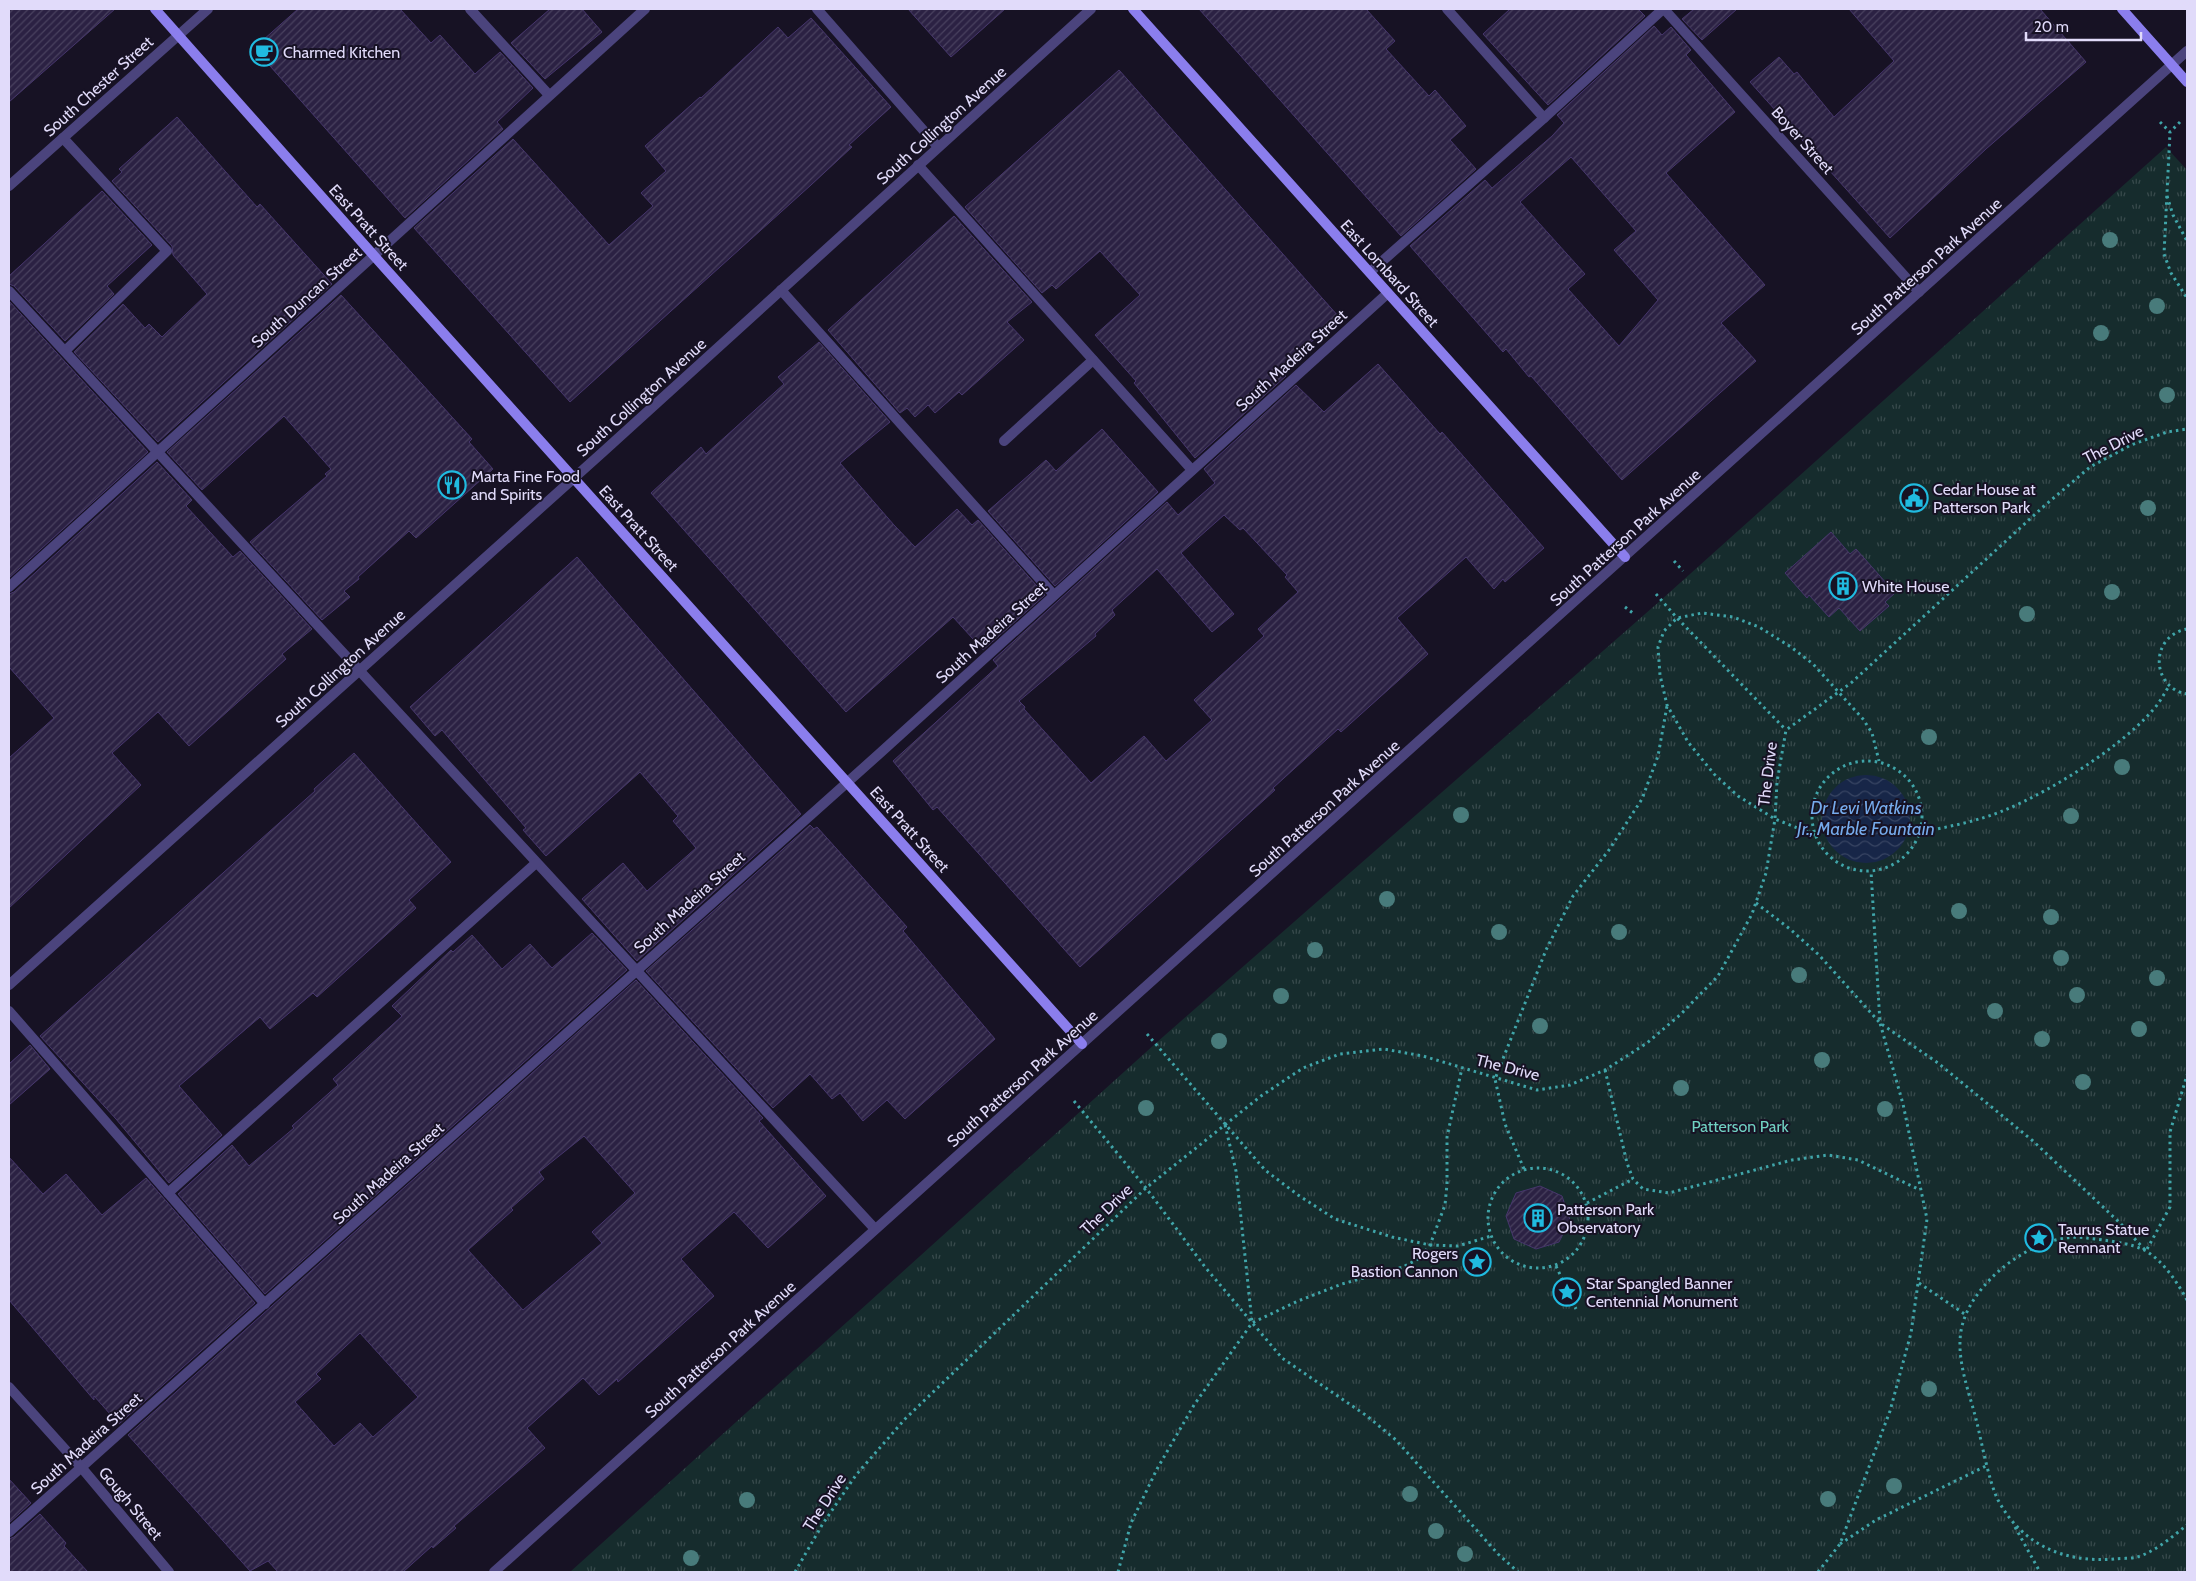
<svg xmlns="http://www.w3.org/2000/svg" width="2196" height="1581" font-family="Cabin,sans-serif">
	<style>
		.park { fill: url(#park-tufts) }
		.water { fill: url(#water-waves) }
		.building { fill: url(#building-hatch); stroke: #46366c; fill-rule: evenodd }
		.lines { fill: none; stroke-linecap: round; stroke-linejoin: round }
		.path { stroke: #40a5a9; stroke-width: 3; stroke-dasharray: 2.5 4; stroke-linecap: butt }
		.service { stroke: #4b447d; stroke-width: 10 }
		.minor { stroke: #4b447d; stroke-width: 10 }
		.tertiary { stroke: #4b447d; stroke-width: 10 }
		.secondary { stroke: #8b7eed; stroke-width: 10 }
		.tree { fill: #487b7b }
		.labels { text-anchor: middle; stroke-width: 4; stroke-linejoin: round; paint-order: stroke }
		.poi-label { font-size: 16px; fill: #e1dbfa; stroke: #171224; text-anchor: start }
		.street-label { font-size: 16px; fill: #e1dbfa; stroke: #171224 }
		.park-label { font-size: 16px; fill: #70d1c2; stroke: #171224 }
		.water-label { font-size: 18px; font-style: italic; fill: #76abec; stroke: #171224 }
	</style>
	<defs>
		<pattern id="park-tufts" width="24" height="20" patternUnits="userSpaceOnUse" patternTransform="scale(1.25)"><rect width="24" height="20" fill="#162c2d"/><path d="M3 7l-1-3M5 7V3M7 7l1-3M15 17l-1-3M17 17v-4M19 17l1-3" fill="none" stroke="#384a4c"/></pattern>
		<pattern id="water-waves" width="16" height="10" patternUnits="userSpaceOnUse" patternTransform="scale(1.25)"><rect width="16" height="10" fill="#172648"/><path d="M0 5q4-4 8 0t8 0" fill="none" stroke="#384563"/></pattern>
		<pattern id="building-hatch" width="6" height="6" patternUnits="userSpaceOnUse" patternTransform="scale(1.25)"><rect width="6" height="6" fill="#2b2143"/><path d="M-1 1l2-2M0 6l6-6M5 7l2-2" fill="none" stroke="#49415f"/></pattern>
	</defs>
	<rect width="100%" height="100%" fill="#171224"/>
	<polygon class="park" points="2166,147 2187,170 2187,1572 570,1572 1156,1043 1661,600"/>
	<circle class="water" cx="1866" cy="819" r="44"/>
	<g class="building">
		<polygon points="9,9 115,9 9,102"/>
		<polygon points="298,9 400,9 431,43 440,35 475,74 500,52 533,88 497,122 503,129 405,218 254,48"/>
		<polygon points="550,9 582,9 602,32 545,79 511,43"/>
		<polygon points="908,9 1005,9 951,57"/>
		<polygon points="1199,9 1366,9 1395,41 1386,49 1429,96 1435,90 1466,126 1450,140 1476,169 1401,236"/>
		<polygon points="1510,9 1638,9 1645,16 1548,105 1483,34"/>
		<polygon points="1694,9 1737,9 1702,40 1682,19"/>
		<polygon points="1849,9 2040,9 2086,62 1986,149 1890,238 1750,82 1779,57 1794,74 1797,72 1834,117 1894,61"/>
		<polygon points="811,18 891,107 849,145 852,147 811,185 570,402 414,228 513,139 609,245 653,206 641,193 666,171 645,146 700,97 701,98 778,27 788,38"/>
		<path d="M1654 26 1662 35 1671 27 1691 50 1686 55 1735 112 1666 173 1765 285 1721 323 1756 361 1622 480 1531 376 1529 377 1506 349 1503 352 1410 246 1485 180 1492 188 1552 136 1564 123 1557 115ZM1571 157 1636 231 1614 250 1658 300 1619 346 1568 289 1585 274 1520 202Z"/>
		<polygon points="1119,70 1339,317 1280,370 1286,376 1195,458 1134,383 1136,381 1095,335 1140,295 1100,251 1056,289 1052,285 1042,293 965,207"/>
		<polygon points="177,117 257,207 260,204 332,284 158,442 74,352 123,304 145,328 149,324 162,337 207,294 173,255 172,246 112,181 122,172 119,169"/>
		<polygon points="102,191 152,245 107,286 114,294 65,341 14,286 9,284 9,276"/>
		<polygon points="954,216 1032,302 1007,322 1024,340 962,395 959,392 935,413 928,405 915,417 907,408 900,413 828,330"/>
		<polygon points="341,295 472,439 469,442 493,469 416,538 409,531 358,577 359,579 344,591 350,597 322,620 250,542 327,476 325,474 331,469 284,416 202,490 167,452"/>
		<polygon points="9,301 148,452 9,578"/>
		<polygon points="819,342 890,422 840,463 894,525 915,547 957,509 972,525 978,520 1045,595 983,650 953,617 846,712 651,493 701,447 706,454 784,384 778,377"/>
		<path d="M1378 364 1440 434 1442 432 1544 548 1505 582 1503 579 1494 589 1466 557 1397 618 1428 654 1341 732 1338 729 1273 788 1275 790 1080 967 937 807 933 810 893 761 998 666 993 660 1167 502 1178 515 1215 483 1204 469 1296 385 1324 412ZM1224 515 1240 530 1243 528 1287 575 1285 577 1298 592 1258 629 1264 636 1194 700 1212 720 1166 761 1144 736 1091 783 1024 709 1025 707 1019 701 1096 636 1095 634 1115 615 1112 610 1157 569 1212 632 1234 614 1181 553Z"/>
		<polygon points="1102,429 1158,492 1055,586 988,511 1046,460 1056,471"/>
		<polygon points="157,462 192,500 186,506 233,557 240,551 312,629 282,654 286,659 189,746 158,712 112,753 141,785 9,908 9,758 54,718 9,667 9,594 14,592"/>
		<polygon points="1831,532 1850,554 1856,549 1895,593 1885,602 1889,606 1860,631 1839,608 1829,617 1809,595 1807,598 1785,573"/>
		<polygon points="577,557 801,814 637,961 582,899 623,863 647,891 696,848 673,821 678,816 640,772 546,856 523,830 526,828 442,730 435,736 410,707"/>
		<polygon points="354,753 451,862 409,900 416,908 317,997 313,993 270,1029 260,1017 179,1086 222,1135 169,1183 116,1119 40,1036 315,791 314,789"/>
		<polygon points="810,825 814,829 817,827 907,927 903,931 995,1039 905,1119 887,1100 863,1121 840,1093 832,1099 810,1074 773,1108 646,971"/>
		<polygon points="592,933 627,970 265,1294 178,1194 232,1145 249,1166 294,1128 292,1126 338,1085 333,1079 402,1016 392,1006 451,950 453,952 472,935 502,969 530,944 552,968"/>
		<path d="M636 980 763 1118 759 1121 826 1196 768 1248 734 1212 708 1235 681 1259 714 1296 618 1382 617 1379 599 1395 583 1378 556 1402 527 1428 545 1448 454 1526 456 1528 433 1548 432 1546 403 1572H278L268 1561 250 1571 128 1435ZM584 1136 635 1193 592 1232 602 1243 523 1310 468 1250 513 1210 511 1208 544 1179 539 1172ZM360 1333 418 1397 373 1437 360 1423 334 1446 295 1402 321 1379 316 1374Z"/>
		<polygon points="30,1045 50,1069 9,1105 9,1064"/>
		<polygon points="9,1157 43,1194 66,1174 102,1215 146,1178 255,1303 119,1424 94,1396 94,1400 9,1300"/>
		<polygon points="1540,1186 1562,1196 1570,1220 1559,1242 1536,1249 1514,1239 1506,1216 1516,1193"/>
		<polygon points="9,1479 31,1503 9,1523"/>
		<polygon points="40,1514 66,1543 64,1546 88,1572 9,1572 9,1539 14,1537"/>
	</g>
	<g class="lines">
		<g class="path">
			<polyline points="2160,122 2170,132"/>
			<polyline points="2180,122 2170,132 2164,254 2171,273 2187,298"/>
			<polyline points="2167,196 2173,215 2187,241"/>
			<polyline points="1674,561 1683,571"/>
			<polyline points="1656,594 1677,618 1786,730"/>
			<polyline points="1625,607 1634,614"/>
			<path d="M2187 629C2149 636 2151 688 2187 694"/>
			<circle cx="1867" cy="816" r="55"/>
			<path d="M1919 833C1939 828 1960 825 1979 819 2031 805 2117 751 2152 711 2159 704 2164 694 2169 686"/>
			<polyline points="1815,835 1775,819 1738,796 1714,774 1688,742 1667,705 1660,675 1658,647 1664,631 1677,618 1702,613 1733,617 1759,627 1791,647 1813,664 1863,719 1872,733 1879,761"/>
			<polyline points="1756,903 1790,929 1819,955 1880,1023 1938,1063 2033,1141 2120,1223 2146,1251 2170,1207 2170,1132 2187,1075"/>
			<polyline points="1147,1034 1265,1170 1298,1195 1335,1219 1392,1237 1430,1245 1458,1246 1491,1236"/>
			<polyline points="1605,1070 1627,1163 1633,1179 1643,1189 1669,1193 1792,1160 1828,1155 1858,1160 1920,1190"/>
			<polyline points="1074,1101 1146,1188 1205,1267 1282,1358 1367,1416 1396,1440 1498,1554 1518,1572"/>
			<polyline points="1225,1125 1236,1171 1252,1322"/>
			<circle cx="1538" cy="1218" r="50"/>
			<polyline points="1524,1169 1505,1124 1495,1079 1546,950 1573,896 1609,850 1642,799 1658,756 1667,706"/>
			<polyline points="1587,1203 1633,1179"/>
			<polyline points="1556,1266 1576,1309"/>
			<polyline points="1919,1283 1966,1315"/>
			<path d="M2187 1300C2177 1282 2164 1262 2146 1251 2132 1243 2104 1240 2087 1238 2038 1230 1969 1282 1961 1331 1956 1361 1970 1394 1977 1423 1982 1444 1989 1482 1998 1500 2022 1545 2064 1563 2114 1559 2121 1558 2130 1559 2137 1557 2155 1552 2173 1536 2187 1525"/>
			<polyline points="2015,1527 2040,1572"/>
			<polyline points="1840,1544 1876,1520 1988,1465"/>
			<polyline points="795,1572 822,1525 856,1475 905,1419 1146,1188 1261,1096 1303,1068 1340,1054 1384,1049 1423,1056 1537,1090 1570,1085 1605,1070 1647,1043 1681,1014 1718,976 1752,914 1766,873 1775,819 1777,782 1786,730 1851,683 2043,507 2090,467 2131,445 2167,432 2187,429"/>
			<polyline points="1118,1572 1131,1523 1157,1469 1194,1405 1252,1323 1298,1301 1342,1284 1403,1267 1420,1258 1430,1245 1445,1205 1447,1184 1447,1137 1462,1068"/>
			<polyline points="1818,1572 1840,1544 1890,1411 1911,1333 1927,1219 1903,1104 1880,1023 1871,871"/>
		</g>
		<g class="service">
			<polyline points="470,9 549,95"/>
			<polyline points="817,9 938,147"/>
			<polyline points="1447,9 1544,118"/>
			<polyline points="1664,9 1919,292"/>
			<polyline points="63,138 167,251 65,351"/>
			<polyline points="918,165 1192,470"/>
			<polyline points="781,290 1054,595"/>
			<polyline points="9,291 875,1229"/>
			<polyline points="1004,441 1093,360"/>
			<polyline points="9,587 645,9"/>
			<polyline points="9,1011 265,1304"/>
			<polyline points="168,1193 536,863"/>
			<polyline points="9,1532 879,754 1388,293"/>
		</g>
		<g class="minor">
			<polyline points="9,186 208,9"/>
			<polyline points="1370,272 1544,118 1663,9"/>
			<polyline points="9,985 604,451 1091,9"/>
			<polyline points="9,1387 81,1467 169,1572"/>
		</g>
		<polyline class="tertiary" points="494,1572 2187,51"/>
		<g class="secondary">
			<polyline points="155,9 384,267 1082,1044"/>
			<polyline points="1133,9 1625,557"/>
			<polyline points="2122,9 2187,82"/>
		</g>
	</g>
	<g class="tree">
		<circle cx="2110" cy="240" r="8"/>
		<circle cx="2157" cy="306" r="8"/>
		<circle cx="2101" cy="333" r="8"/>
		<circle cx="2167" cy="395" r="8"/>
		<circle cx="2148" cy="508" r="8"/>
		<circle cx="2112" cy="592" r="8"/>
		<circle cx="2027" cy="614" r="8"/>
		<circle cx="1929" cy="737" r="8"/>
		<circle cx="2122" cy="767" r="8"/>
		<circle cx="1461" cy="815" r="8"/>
		<circle cx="2071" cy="816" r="8"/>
		<circle cx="1387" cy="899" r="8"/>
		<circle cx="1959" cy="911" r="8"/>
		<circle cx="2051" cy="917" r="8"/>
		<circle cx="1499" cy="932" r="8"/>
		<circle cx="1619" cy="932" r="8"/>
		<circle cx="1315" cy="950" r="8"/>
		<circle cx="2061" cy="958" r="8"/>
		<circle cx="1799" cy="975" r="8"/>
		<circle cx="2157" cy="978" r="8"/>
		<circle cx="2077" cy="995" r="8"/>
		<circle cx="1281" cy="996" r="8"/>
		<circle cx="1995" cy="1011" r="8"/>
		<circle cx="1540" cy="1026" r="8"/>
		<circle cx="2139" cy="1029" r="8"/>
		<circle cx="2042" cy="1039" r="8"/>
		<circle cx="1219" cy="1041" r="8"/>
		<circle cx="1822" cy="1060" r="8"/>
		<circle cx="2083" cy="1082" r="8"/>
		<circle cx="1681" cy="1088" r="8"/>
		<circle cx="1146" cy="1108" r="8"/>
		<circle cx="1885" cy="1109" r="8"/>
		<circle cx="1929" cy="1389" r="8"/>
		<circle cx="1894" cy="1486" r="8"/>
		<circle cx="1410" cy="1494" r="8"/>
		<circle cx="1828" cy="1499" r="8"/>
		<circle cx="747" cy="1500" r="8"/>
		<circle cx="1436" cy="1531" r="8"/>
		<circle cx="1465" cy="1554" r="8"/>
		<circle cx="691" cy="1558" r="8"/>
	</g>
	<defs>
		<g id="cafe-ring" transform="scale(1.4375)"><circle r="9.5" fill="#171224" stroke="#20bbe0" stroke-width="1.5"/><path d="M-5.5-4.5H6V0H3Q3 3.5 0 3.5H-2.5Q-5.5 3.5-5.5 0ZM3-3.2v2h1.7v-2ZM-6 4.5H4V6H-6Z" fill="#20bbe0"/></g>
		<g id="restaurant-ring" transform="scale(1.4375)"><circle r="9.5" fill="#171224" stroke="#20bbe0" stroke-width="1.5"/><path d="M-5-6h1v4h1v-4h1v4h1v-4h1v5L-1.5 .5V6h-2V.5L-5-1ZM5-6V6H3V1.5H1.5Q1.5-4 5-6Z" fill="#20bbe0"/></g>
		<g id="civic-ring" transform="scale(1.4375)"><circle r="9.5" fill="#171224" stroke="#20bbe0" stroke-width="1.5"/><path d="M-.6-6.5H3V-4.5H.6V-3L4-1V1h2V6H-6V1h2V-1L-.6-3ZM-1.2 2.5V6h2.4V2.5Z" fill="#20bbe0"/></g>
		<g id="building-ring" transform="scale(1.4375)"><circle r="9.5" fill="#171224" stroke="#20bbe0" stroke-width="1.5"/><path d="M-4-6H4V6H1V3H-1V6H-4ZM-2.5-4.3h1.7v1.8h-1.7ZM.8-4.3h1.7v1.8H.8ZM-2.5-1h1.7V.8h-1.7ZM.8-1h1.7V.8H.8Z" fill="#20bbe0"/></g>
		<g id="sight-ring" transform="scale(1.4375)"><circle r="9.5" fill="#171224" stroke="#20bbe0" stroke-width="1.5"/><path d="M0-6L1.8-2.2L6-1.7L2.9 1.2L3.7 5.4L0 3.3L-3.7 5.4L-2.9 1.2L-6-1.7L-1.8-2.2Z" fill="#20bbe0"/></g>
	</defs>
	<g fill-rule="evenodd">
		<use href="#cafe-ring" x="264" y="52"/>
		<use href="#restaurant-ring" x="452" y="485"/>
		<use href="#civic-ring" x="1914" y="498"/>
		<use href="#building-ring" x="1843" y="586"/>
		<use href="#building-ring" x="1538" y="1218"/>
		<use href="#sight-ring" x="2039" y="1238"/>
		<use href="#sight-ring" x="1477" y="1262"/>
		<use href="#sight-ring" x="1567" y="1292"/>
	</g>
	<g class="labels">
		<g class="poi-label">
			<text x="283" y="58">Charmed Kitchen</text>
			<text x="471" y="482">Marta Fine Food<tspan x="471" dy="18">and Spirits</tspan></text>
			<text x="1933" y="495">Cedar House at<tspan x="1933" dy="18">Patterson Park</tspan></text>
			<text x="1862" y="592">White House</text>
			<text x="1557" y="1215">Patterson Park<tspan x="1557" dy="18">Observatory</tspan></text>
			<text x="2058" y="1235">Taurus Statue<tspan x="2058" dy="18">Remnant</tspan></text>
			<text x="1458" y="1259" text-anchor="end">Rogers<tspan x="1458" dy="18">Bastion Cannon</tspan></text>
			<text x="1586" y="1289">Star Spangled Banner<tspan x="1586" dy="18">Centennial Monument</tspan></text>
		</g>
		<g class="street-label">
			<text transform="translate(98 86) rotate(-42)" y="6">South Chester Street</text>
			<text transform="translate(941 125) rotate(-42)" y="6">South Collington Avenue</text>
			<text transform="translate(1803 140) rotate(48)" y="6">Boyer Street</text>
			<text transform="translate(369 227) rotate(48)" y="6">East Pratt Street</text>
			<text transform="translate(1926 266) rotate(-42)" y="6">South Patterson Park Avenue</text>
			<text transform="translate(1390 273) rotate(48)" y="6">East Lombard Street</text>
			<text transform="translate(306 297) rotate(-42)" y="6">South Duncan Street</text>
			<text transform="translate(1291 360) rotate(-42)" y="6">South Madeira Street</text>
			<text transform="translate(641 397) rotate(-42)" y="6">South Collington Avenue</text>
			<text transform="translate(2113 444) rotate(-27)" y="6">The Drive</text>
			<text transform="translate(639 528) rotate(48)" y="6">East Pratt Street</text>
			<text transform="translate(1625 537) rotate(-42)" y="6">South Patterson Park Avenue</text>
			<text transform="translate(991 632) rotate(-42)" y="6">South Madeira Street</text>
			<text transform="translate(340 668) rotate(-42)" y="6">South Collington Avenue</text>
			<text transform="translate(1767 774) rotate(-83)" y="6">The Drive</text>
			<text transform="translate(1324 808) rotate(-42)" y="6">South Patterson Park Avenue</text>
			<text transform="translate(910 829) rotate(48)" y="6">East Pratt Street</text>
			<text transform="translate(689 902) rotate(-42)" y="6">South Madeira Street</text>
			<text transform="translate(1508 1067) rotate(14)" y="6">The Drive</text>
			<text transform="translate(1022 1078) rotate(-42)" y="6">South Patterson Park Avenue</text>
			<text transform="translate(388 1173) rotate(-42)" y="6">South Madeira Street</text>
			<text transform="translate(1106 1209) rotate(-44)" y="6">The Drive</text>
			<text transform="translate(720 1349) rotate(-42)" y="6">South Patterson Park Avenue</text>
			<text transform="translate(86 1443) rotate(-42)" y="6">South Madeira Street</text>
			<text transform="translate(824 1502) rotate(-57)" y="6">The Drive</text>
			<text transform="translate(131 1503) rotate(50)" y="6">Gough Street</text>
		</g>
		<g class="park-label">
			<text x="1740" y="1132">Patterson Park</text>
		</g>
		<g class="water-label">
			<text x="1866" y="814">Dr Levi Watkins<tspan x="1866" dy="21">Jr., Marble Fountain</tspan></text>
		</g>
	</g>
	<rect width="2196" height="1581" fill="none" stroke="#e1dbfa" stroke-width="20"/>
	<path d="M2026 32v8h115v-8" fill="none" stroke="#e1dbfa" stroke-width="2.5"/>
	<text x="2034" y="32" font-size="15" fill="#e1dbfa" stroke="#171224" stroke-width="4" paint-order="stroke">20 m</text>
</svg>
